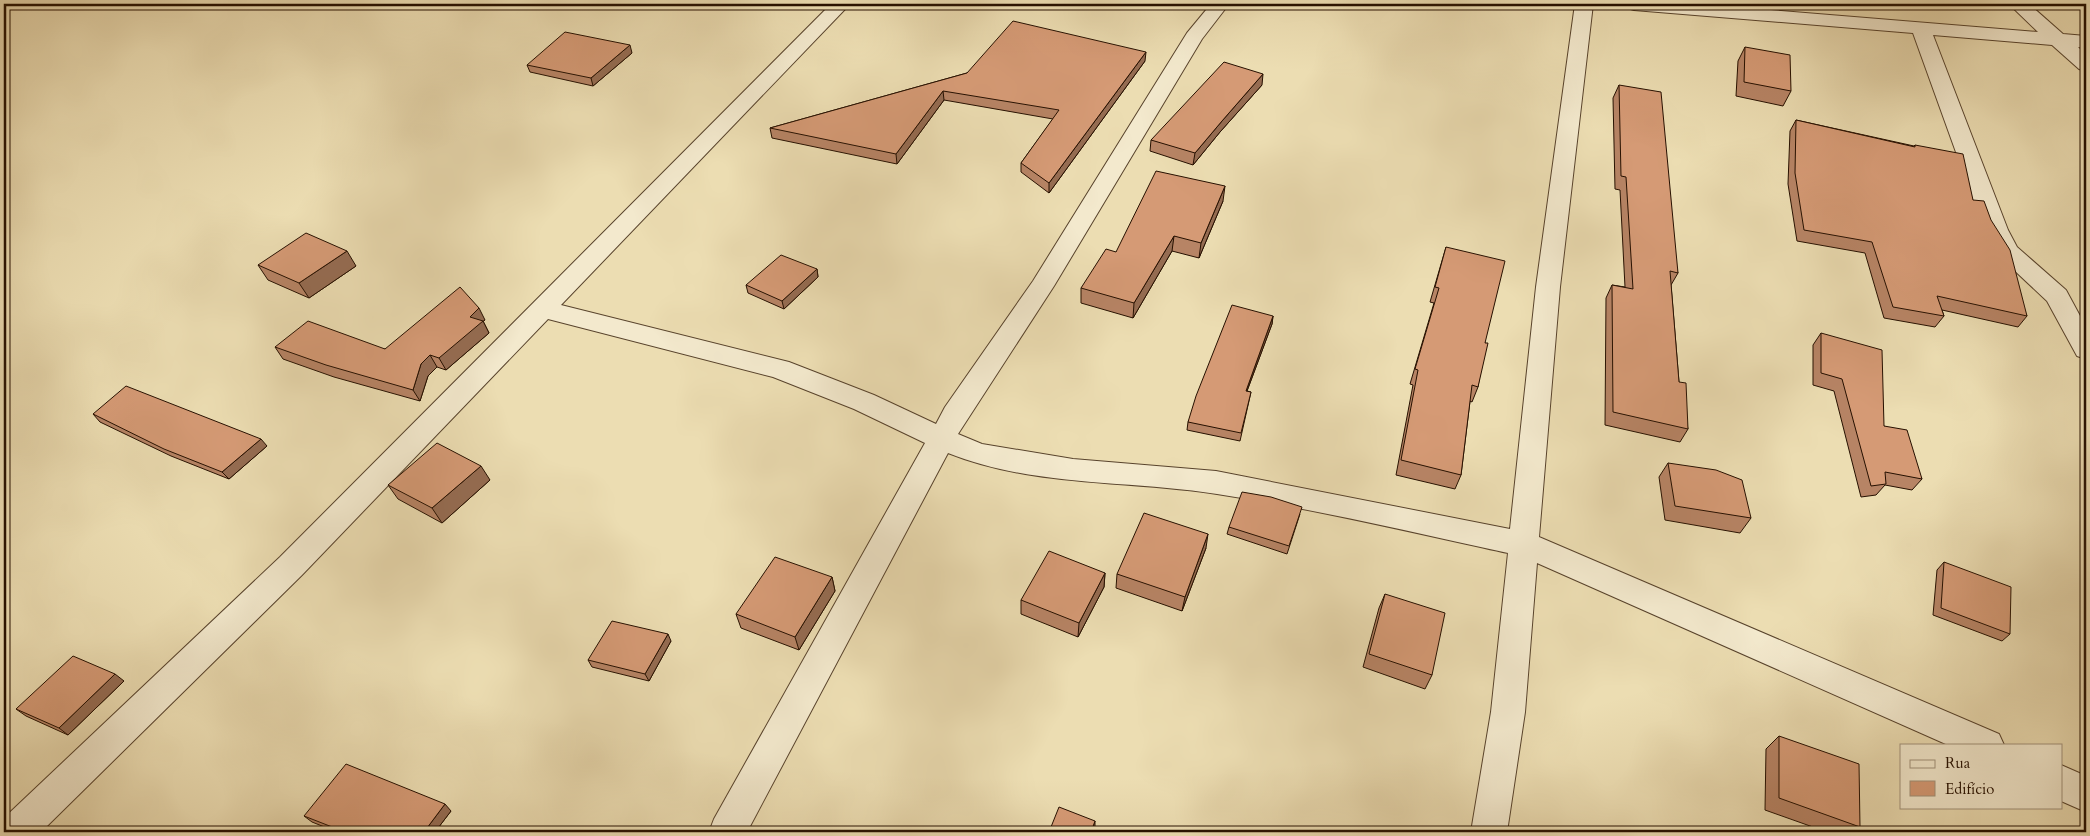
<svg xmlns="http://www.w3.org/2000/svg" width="2090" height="836" font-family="Cardo,serif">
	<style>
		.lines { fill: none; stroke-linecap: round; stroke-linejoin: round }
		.minor-casing { stroke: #58432c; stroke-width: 2 }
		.minor { fill: #f3e9cd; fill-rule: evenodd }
		.wall { fill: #b78465; stroke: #261000 }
		.shaded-wall { fill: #956c52; stroke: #261000 }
		.building { fill: #d59a75; stroke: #261000 }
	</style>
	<rect width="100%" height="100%" fill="#ecddb2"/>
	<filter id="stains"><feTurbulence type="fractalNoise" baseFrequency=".004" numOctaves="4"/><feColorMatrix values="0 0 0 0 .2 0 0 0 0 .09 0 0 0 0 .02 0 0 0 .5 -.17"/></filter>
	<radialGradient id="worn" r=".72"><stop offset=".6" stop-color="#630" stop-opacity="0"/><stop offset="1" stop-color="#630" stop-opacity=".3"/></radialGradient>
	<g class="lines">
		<g class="minor-casing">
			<g id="minor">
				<path d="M831 4H850L561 305 789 362 874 395 936 424 945 407 1033 281 1187 33 1211 4H1229L1202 39 1054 286 958 434 982 444 1073 459 1216 471 1510 529 1536 287 1575 4H1593L1560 287 1539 537 1999 734 2004 745H1948L1537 563 1525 712 1507 832H1471L1491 712 1508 553C1411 532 1315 509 1217 494 1128 480 1033 487 948 453L747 832H709L714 819 925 443 854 409 773 377 548 319 302 575 41 832H4V818L280 557Z"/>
				<polygon points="1625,4 1697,4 2038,32 2009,4 2029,4 2063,34 2086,36 2086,48 2078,47 2086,55 2086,71 2079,69 2052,45 1933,35 2008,230 2017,247 2066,290 2086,327 2086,359 2077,356 2047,301 1999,256 1984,230 1913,33 1634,10 1627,8"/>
				<polygon points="2061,765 2086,776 2086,812 2061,801"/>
			</g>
		</g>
		<use href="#minor" class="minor"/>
	</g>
	<g class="wall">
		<polygon points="1745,47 1791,91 1783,106 1736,96 1738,61"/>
		<polygon points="632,53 593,86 530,72 527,65"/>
		<polygon points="1145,61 1049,193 1021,172 1021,163 1053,119 944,100 897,164 772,138 770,128 967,73"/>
		<polygon points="1262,85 1220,132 1193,165 1150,151 1151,140"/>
		<polygon points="1619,85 1678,273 1671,285 1679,382 1688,429 1680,442 1605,425 1606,298 1612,285 1625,287 1620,190 1615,189 1613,98"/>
		<polygon points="1796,120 1914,146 1915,145 1973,200 2027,316 2018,327 1942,310 1944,316 1935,327 1884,318 1865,253 1797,241 1788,184 1790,131"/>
		<polygon points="1223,201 1199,258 1172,251 1133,318 1081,303 1081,288 1116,252"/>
		<polygon points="1446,247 1485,343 1478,387 1472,402 1470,401 1461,475 1455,489 1396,475 1413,385 1410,384 1434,303 1430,302"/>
		<polygon points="258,265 356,266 309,298 268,280"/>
		<polygon points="817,269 818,277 784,309 748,293 746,285"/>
		<polygon points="1273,316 1272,324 1247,391 1251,392 1240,441 1187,430 1188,422"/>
		<polygon points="485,320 483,321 489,333 446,370 437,367 428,376 420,401 334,377 283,359 275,347 385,349"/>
		<polygon points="1821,333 1884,426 1922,479 1912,490 1885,485 1876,495 1861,497 1834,391 1813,385 1813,345"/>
		<polygon points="93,414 267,446 229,479 171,456 100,422"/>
		<polygon points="1668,463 1751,518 1740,533 1665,520 1659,477"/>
		<polygon points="490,480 442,523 398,499 388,485"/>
		<polygon points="1300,514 1287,554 1227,534 1229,527"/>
		<polygon points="1206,548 1182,611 1116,588 1117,574"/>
		<polygon points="1944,562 2010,634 2002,641 1933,615 1937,570"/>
		<polygon points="1105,573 1104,587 1078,637 1021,614 1021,600"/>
		<polygon points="832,577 835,591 799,650 741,628 736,614"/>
		<polygon points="1385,594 1432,675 1425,689 1363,667 1379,608"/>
		<polygon points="671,641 649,681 592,667 588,660"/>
		<polygon points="124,681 68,735 26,716 16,709"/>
		<polygon points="1779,736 1860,827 1854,832 1827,832 1765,810 1766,749"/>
		<polygon points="451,811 435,832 337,832 312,822 304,816"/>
	</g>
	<g class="shaded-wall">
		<polygon points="630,45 632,53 593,86 591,78"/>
		<polygon points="1146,52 1145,61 1049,193 1049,183"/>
		<polygon points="1263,74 1262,85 1220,132 1193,165 1195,153 1222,121"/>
		<polygon points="943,91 944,100 897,164 896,154"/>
		<polygon points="1225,186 1223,201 1199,258 1201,243"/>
		<polygon points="1174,236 1172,251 1133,318 1134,303"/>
		<polygon points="347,251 356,266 309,298 299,283"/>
		<polygon points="817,269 818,277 784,309 782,301"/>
		<polygon points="479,308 485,320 482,322 483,321 489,333 446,370 439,358 470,317"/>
		<polygon points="1273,316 1272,324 1244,399 1246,391"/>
		<polygon points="430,355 437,367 428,376 420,401 413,390 421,364"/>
		<polygon points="261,439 267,446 229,479 222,472"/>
		<polygon points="481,466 490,480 442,523 432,508"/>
		<polygon points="1208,534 1206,548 1182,611 1185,597"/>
		<polygon points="1105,573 1104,587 1078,637 1079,623"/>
		<polygon points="832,577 835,591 799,650 795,637"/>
		<polygon points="668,634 671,641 649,681 645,674"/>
		<polygon points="115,674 124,681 68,735 59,728"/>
		<polygon points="445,804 451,811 435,832 424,832"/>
		<polygon points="1095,821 1095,827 1093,832 1091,832"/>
	</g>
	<g class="building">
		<polygon points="1013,21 1146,52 1049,183 1021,163 1059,110 943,91 896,154 770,128 967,73"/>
		<polygon points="565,32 630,45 591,78 527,65"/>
		<polygon points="1745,47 1790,55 1791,91 1744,82"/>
		<polygon points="1224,62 1263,74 1222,121 1195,153 1151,140"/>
		<polygon points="1619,85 1661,92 1678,273 1670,271 1679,382 1686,383 1688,429 1613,412 1612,285 1633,289 1626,177 1621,176"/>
		<polygon points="1796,120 1915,147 1915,145 1963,154 1973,200 1984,201 1991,220 2010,250 2027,316 1937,296 1944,316 1893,307 1872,242 1804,230 1795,173"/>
		<polygon points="1156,171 1225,186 1201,243 1174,236 1134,303 1081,288 1106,249 1116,252"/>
		<polygon points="306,233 347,251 299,283 258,265"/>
		<polygon points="1446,247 1505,261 1485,343 1488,343 1478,387 1472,385 1461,475 1401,460 1418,370 1415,369 1439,288 1435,287"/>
		<polygon points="781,255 817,269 782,301 746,285"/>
		<polygon points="460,287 479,308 470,317 483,321 439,358 430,355 421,364 413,390 326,365 275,347 308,321 385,349"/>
		<polygon points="1232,305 1273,316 1246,391 1251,392 1241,433 1188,422 1196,396"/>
		<polygon points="1821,333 1882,350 1884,426 1907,430 1922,479 1885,472 1886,484 1871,486 1842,379 1821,373"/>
		<polygon points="126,386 261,439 222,472 164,449 93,414"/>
		<polygon points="437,443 481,466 432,508 388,485"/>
		<polygon points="1668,463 1716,470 1742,480 1751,518 1675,506"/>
		<polygon points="1242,492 1271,497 1302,507 1289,546 1229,527"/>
		<polygon points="1144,513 1208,534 1185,597 1117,574"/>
		<polygon points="1049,551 1105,573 1079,623 1021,600"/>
		<polygon points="775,557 832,577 795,637 736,614"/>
		<polygon points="1944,562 2011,587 2010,634 1941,608"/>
		<polygon points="1385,594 1445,613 1432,675 1369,654"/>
		<polygon points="612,621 668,634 645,674 588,660"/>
		<polygon points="73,656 115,674 59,728 16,709"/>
		<polygon points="1779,736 1859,764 1860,827 1779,798"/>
		<polygon points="346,764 445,804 424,832 345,832 304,816"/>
		<polygon points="1059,807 1095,821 1091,832 1049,832"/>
	</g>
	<rect width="2090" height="836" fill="none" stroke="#ecddb2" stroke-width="20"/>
	<rect x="5" y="5" width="2080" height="826" fill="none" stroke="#261000" stroke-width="2.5"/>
	<rect x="10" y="10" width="2070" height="816" fill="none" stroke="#261000"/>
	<rect x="1900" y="744" width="162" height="65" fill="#f3e9cd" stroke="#a1927b"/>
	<rect x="1910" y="760" width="25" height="8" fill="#f3e9cd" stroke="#a1927b"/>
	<text x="1945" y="768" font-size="15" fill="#261000">Rua</text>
	<rect x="1910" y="781" width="25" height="15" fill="#d59a75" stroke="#a1927b"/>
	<text x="1945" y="794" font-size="15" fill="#261000">Edifício</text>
	<rect width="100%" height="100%" filter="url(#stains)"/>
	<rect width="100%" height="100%" fill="url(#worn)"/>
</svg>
